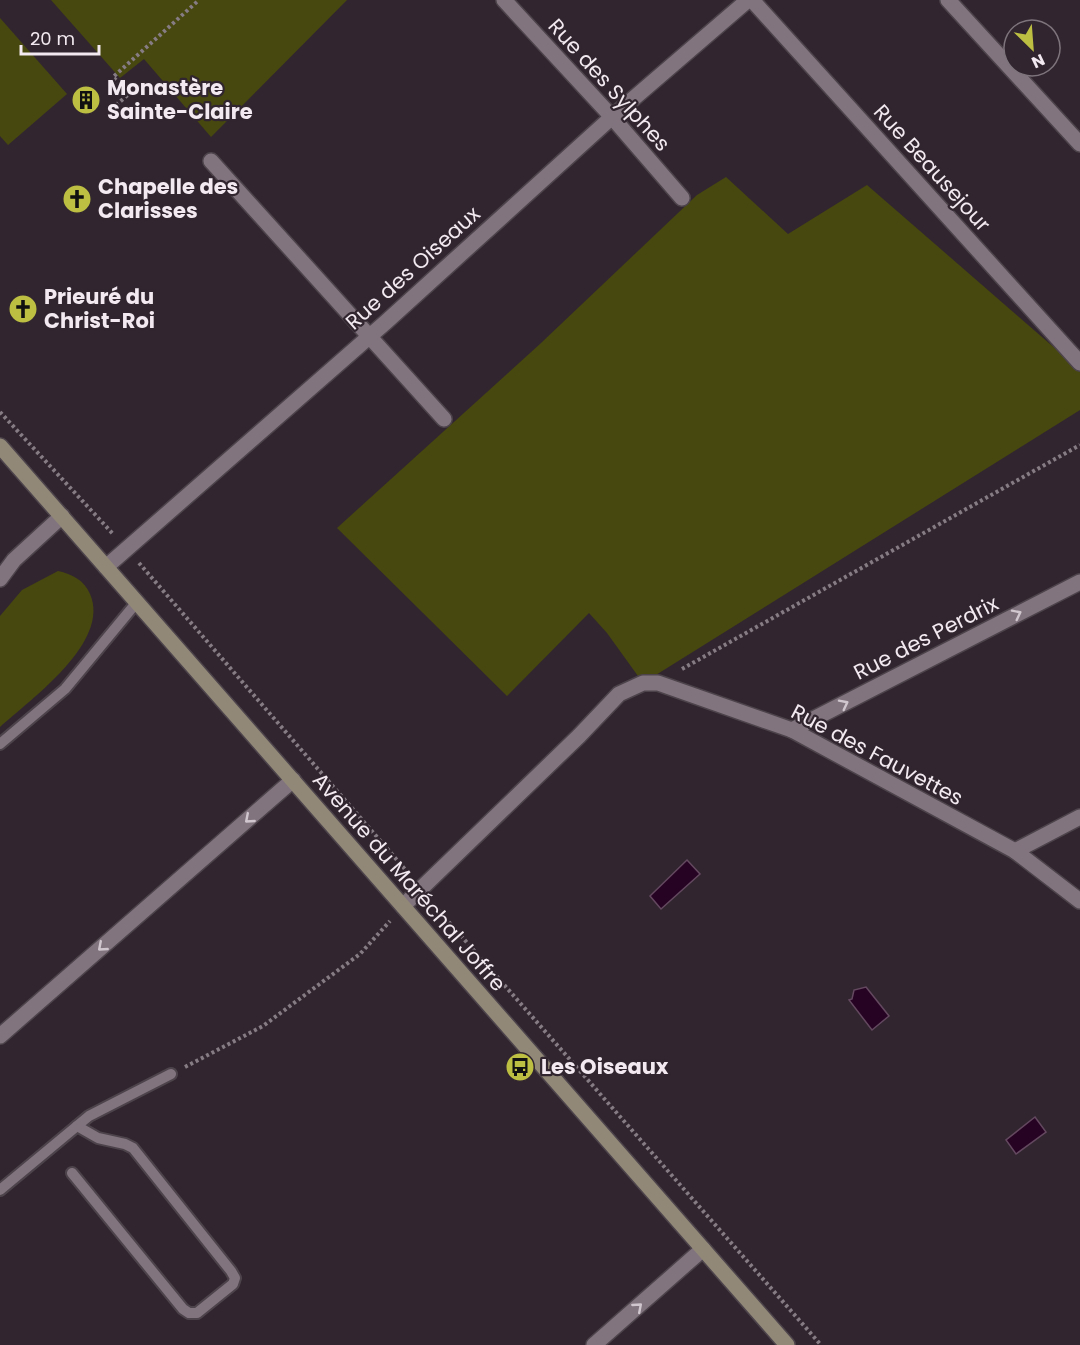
<svg xmlns="http://www.w3.org/2000/svg" width="1080" height="1345" font-family="Poppins,sans-serif">
	<style>
		.green { fill: #47480f }
		.water { fill: #260322; stroke: #634860; stroke-width: 1.5 }
		.lines { fill: none; stroke-linecap: round; stroke-linejoin: round }
		.service-casing { stroke: #4d444b; stroke-width: 14 }
		.minor-casing { stroke: #4d444b; stroke-width: 18 }
		.secondary-casing { stroke: #4d444b; stroke-width: 18 }
		.path { stroke: #867c84; stroke-width: 4; stroke-dasharray: 3 3; stroke-linecap: butt }
		.service { stroke: #82747f; stroke-width: 10 }
		.minor { stroke: #82747f; stroke-width: 15 }
		.secondary { stroke: #918878; stroke-width: 15 }
		.oneway { stroke: #d0c7ce }
		.labels { text-anchor: middle; stroke-width: 4.5; stroke-linejoin: round; paint-order: stroke }
		.street-label { font-size: 21px; fill: #f2eaf0; stroke: #31262f }
		.poi-label { font-size: 21px; font-weight: bold; fill: #f2eaf0; stroke: #31262f; text-anchor: start }
	</style>
	<rect width="100%" height="100%" fill="#31262f"/>
	<g class="green">
		<polygon points="51,0 347,0 211,137 144,59 120,78"/>
		<polygon points="0,18 67,94 8,145 0,136"/>
		<polygon points="726,177 788,234 867,185 1080,370 1080,410 643,683 607,633 589,613 507,696 337,528 540,344 697,195"/>
		<path d="M58 571C72 574 84 580 90 594 111 642 31 699 0 727V616L22 590Z"/>
	</g>
	<g class="water">
		<polygon points="687,860 700,874 661,909 650,896"/>
		<polygon points="866,987 889,1016 872,1030 849,1000 852,999 854,990"/>
		<polygon points="1035,1117 1046,1132 1016,1154 1006,1140"/>
	</g>
	<g class="lines">
		<g class="service-casing">
			<g id="service">
				<polyline points="0,744 65,689 137,602"/>
				<polyline points="72,1173 183,1309 189,1313 197,1313 233,1284 235,1278 231,1271 133,1148 125,1144 98,1138 77,1126"/>
				<polyline points="0,1190 89,1116 171,1074"/>
			</g>
		</g>
		<g class="minor-casing">
			<g id="minor">
				<polyline points="504,0 612,117 682,198"/>
				<polyline points="752,0 1080,363"/>
				<polyline points="948,0 1080,144"/>
				<polyline points="211,161 444,419"/>
				<polyline points="106,567 386,322 612,117 748,0"/>
				<polyline points="0,579 14,560 62,516"/>
				<polyline points="792,730 1080,582"/>
				<polyline points="1015,851 1080,817"/>
				<polyline points="403,906 579,736 619,694 643,683 658,683 792,730 1015,851 1080,901"/>
				<polyline points="0,1036 293,780"/>
				<polyline points="594,1345 703,1249"/>
			</g>
		</g>
		<g class="secondary-casing">
			<polyline id="secondary" points="0,446 787,1345"/>
		</g>
		<g class="path">
			<polyline points="116,105 129,94 113,77 199,0"/>
			<polyline points="0,412 114,535"/>
			<polyline points="139,563 410,875"/>
			<polyline points="682,669 1080,445"/>
			<polyline points="433,904 821,1345"/>
			<polyline points="185,1067 263,1026 360,954 390,921"/>
		</g>
		<use href="#service" class="service"/>
		<use href="#minor" class="minor"/>
		<use href="#secondary" class="secondary"/>
	</g>
	<defs><path id="oneway-chevron" d="M-2-3.5L2.5 0L-2 3.5" fill="none" stroke-width="1.6" stroke-linecap="round" stroke-linejoin="round" transform="scale(1.5)"/></defs>
	<g class="oneway">
		<use href="#oneway-chevron" transform="translate(1017 614) rotate(-27)"/>
		<use href="#oneway-chevron" transform="translate(844 704) rotate(-27)"/>
		<use href="#oneway-chevron" transform="translate(249 819) rotate(139)"/>
		<use href="#oneway-chevron" transform="translate(102 947) rotate(139)"/>
		<use href="#oneway-chevron" transform="translate(638 1307) rotate(-41)"/>
	</g>
	<defs>
		<g id="building-disc" transform="scale(1.5)"><circle r="9.5" fill="#bdbf43" stroke="#31262f"/><path d="M-4-6H4V6H1V3H-1V6H-4ZM-2.5-4.3h1.7v1.8h-1.7ZM.8-4.3h1.7v1.8H.8ZM-2.5-1h1.7V.8h-1.7ZM.8-1h1.7V.8H.8Z" fill="#111"/></g>
		<g id="church-disc" transform="scale(1.5)"><circle r="9.5" fill="#bdbf43" stroke="#31262f"/><path d="M-1.2-6h2.4v3.5h3.3v2.4h-3.3V6h-2.4V-.1h-3.3v-2.4h3.3Z" fill="#111"/></g>
		<g id="bus-disc" transform="scale(1.5)"><circle r="9.5" fill="#bdbf43" stroke="#31262f"/><path d="M-5-6H5V4H4V6H2V4H-2V6H-4V4H-5ZM-3.5-4V0h7V-4ZM-3.5 1.2v1.5H-2V1.2ZM2 1.2v1.5H3.5V1.2Z" fill="#111"/></g>
	</defs>
	<g fill-rule="evenodd">
		<use href="#building-disc" x="86" y="100"/>
		<use href="#church-disc" x="77" y="199"/>
		<use href="#church-disc" x="23" y="309"/>
		<use href="#bus-disc" x="520" y="1067"/>
	</g>
	<g class="labels">
		<g class="street-label">
			<text transform="translate(609 85) rotate(48)" y="7">Rue des Sylphes</text>
			<text transform="translate(932 168) rotate(48)" y="7">Rue Beausejour</text>
			<text transform="translate(413 268) rotate(-42)" y="7">Rue des Oiseaux</text>
			<text transform="translate(926 638) rotate(-27)" y="7">Rue des Perdrix</text>
			<text transform="translate(877 755) rotate(28)" y="7">Rue des Fauvettes</text>
			<text transform="translate(409 882) rotate(49)" y="7">Avenue du Maréchal Joffre</text>
		</g>
		<g class="poi-label">
			<text x="107" y="95">Monastère<tspan x="107" dy="24">Sainte-Claire</tspan></text>
			<text x="98" y="194">Chapelle des<tspan x="98" dy="24">Clarisses</tspan></text>
			<text x="44" y="304">Prieuré du<tspan x="44" dy="24">Christ-Roi</tspan></text>
			<text x="541" y="1074">Les Oiseaux</text>
		</g>
	</g>
	<g transform="translate(1032 48) rotate(155)"><circle r="28" fill="#31262f" stroke="#7e747c" stroke-width="1.5"/>
	<path d="M0-4.5L10 22L0 15L-10 22Z" fill="#bdbf43"/>
	<text y="-9" font-size="16" font-weight="bold" text-anchor="middle" fill="#f2eaf0">N</text>
	</g>
	<path d="M21 45v9h78v-9" fill="none" stroke="#f2eaf0" stroke-width="3"/>
	<text x="30" y="45" font-size="18" fill="#f2eaf0" stroke="#31262f" stroke-width="4.5" paint-order="stroke">20 m</text>
</svg>
